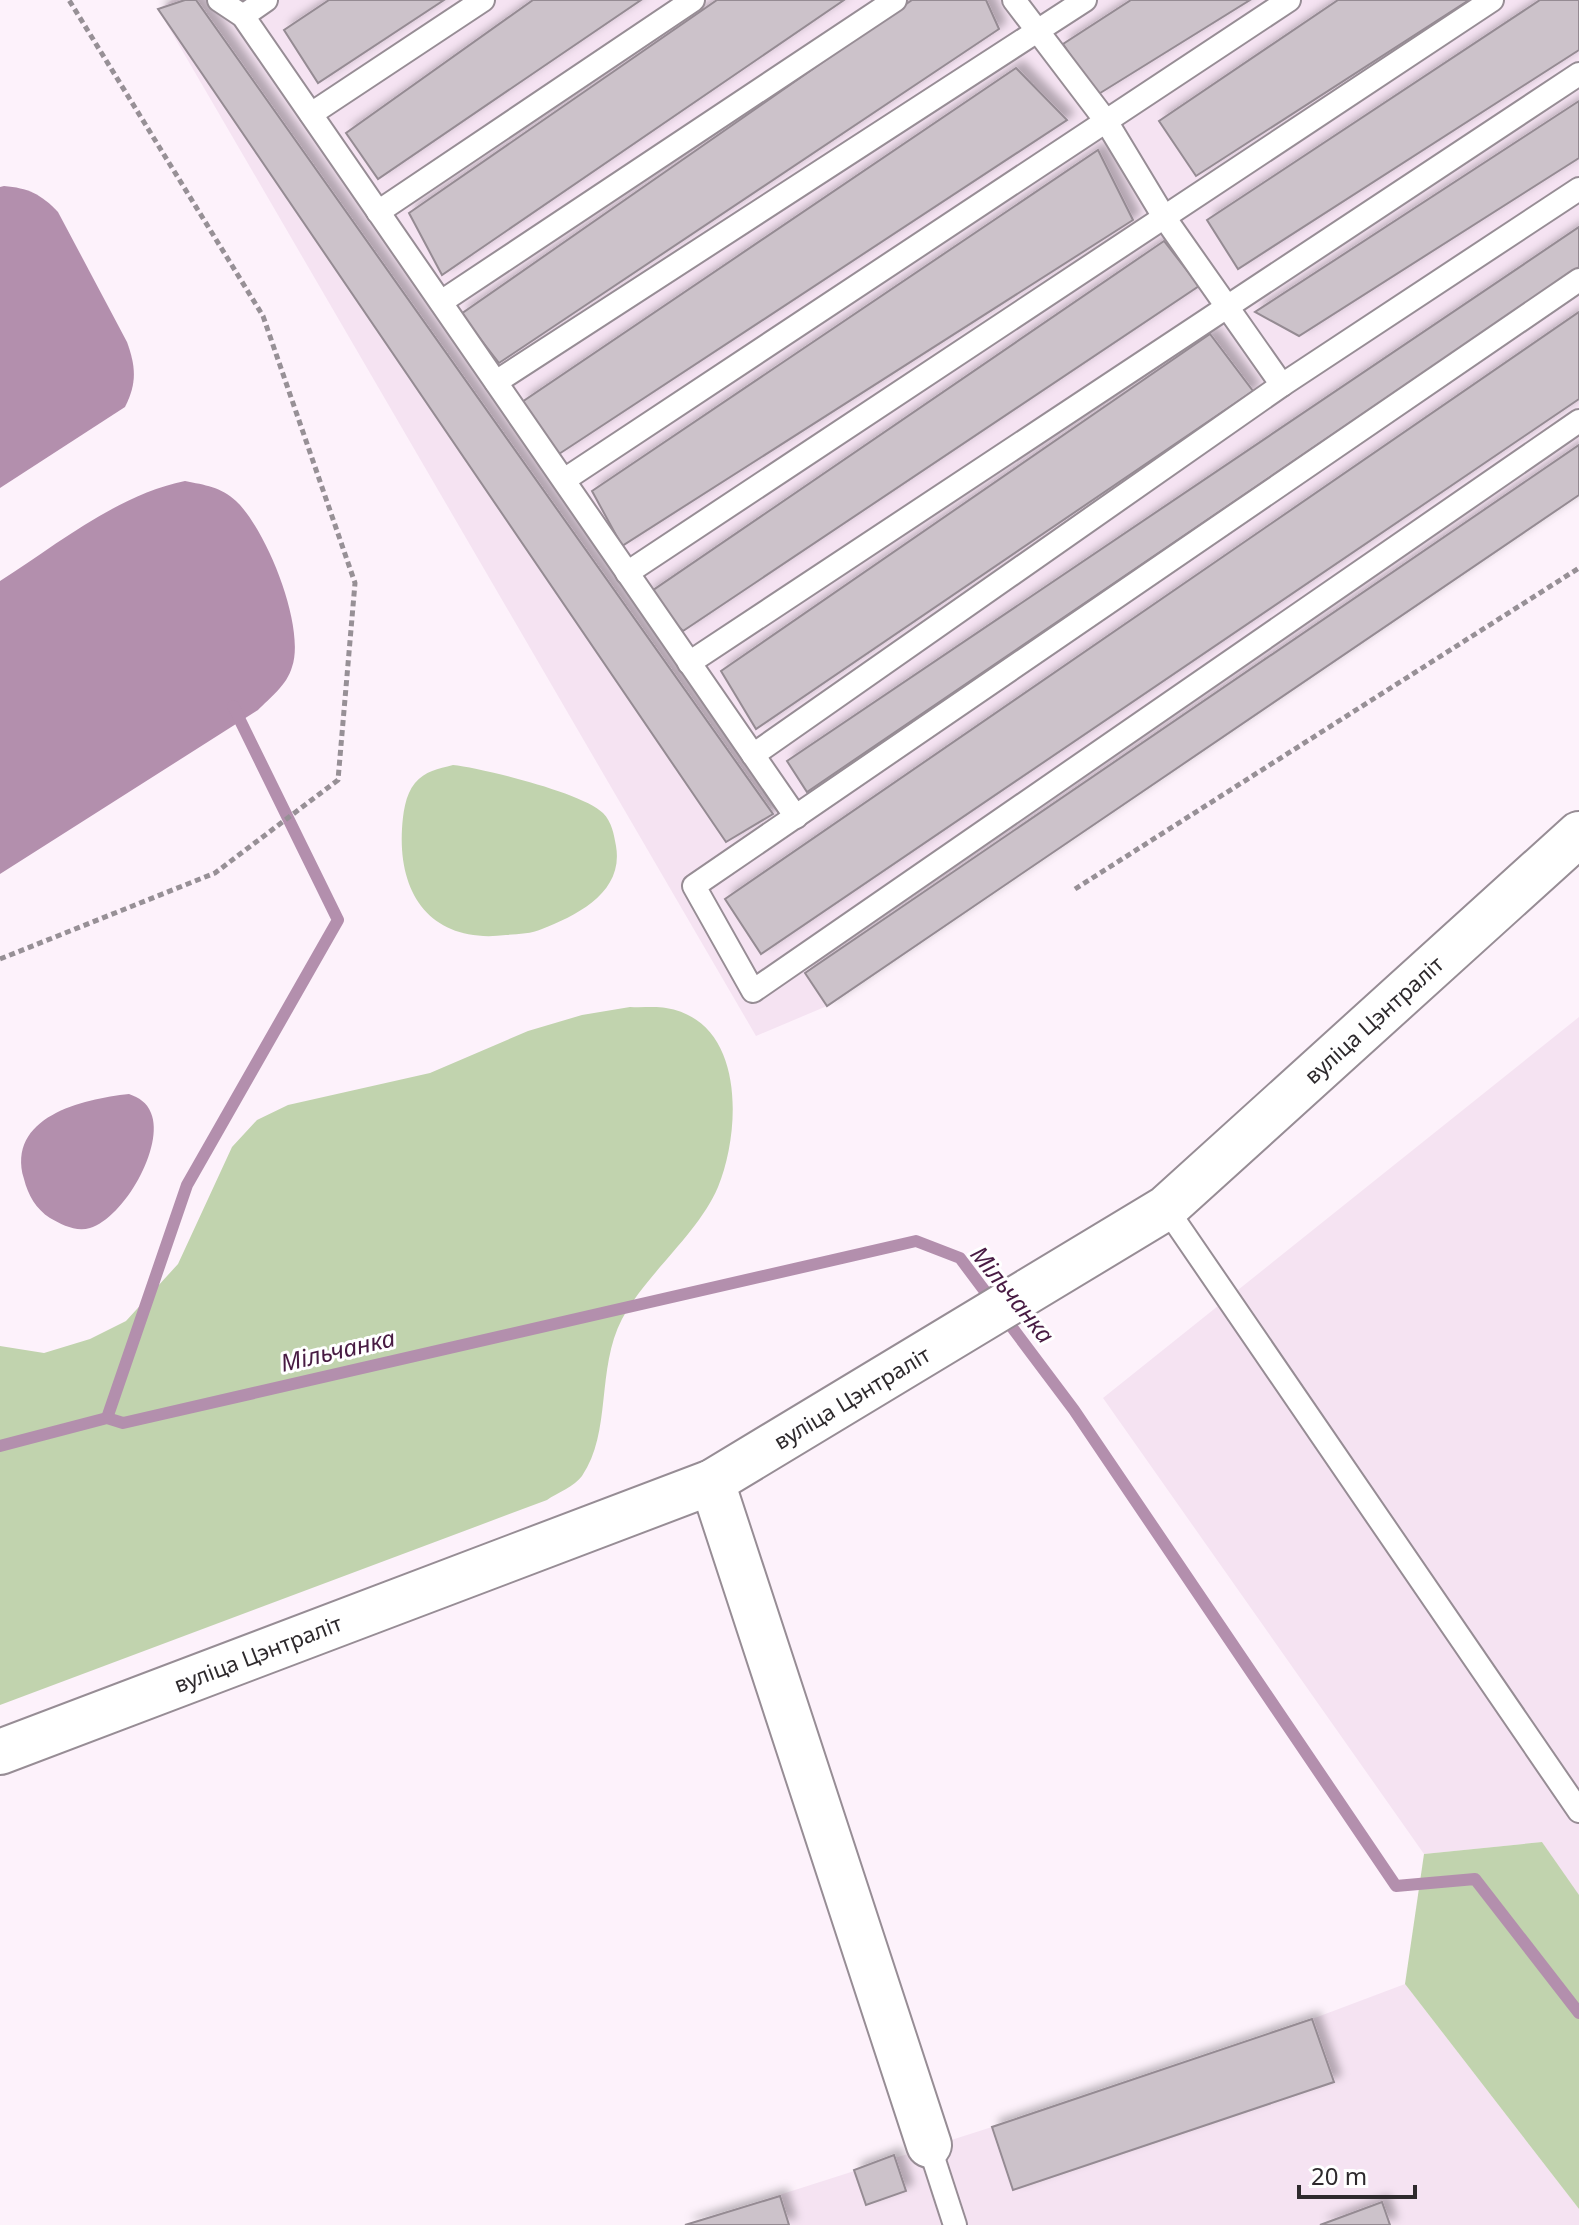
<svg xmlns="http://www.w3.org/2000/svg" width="1579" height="2225" font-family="'Noto Sans',sans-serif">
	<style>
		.built { fill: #f5e3f2 }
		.green { fill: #c1d3ae }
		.water { fill: #b38fad }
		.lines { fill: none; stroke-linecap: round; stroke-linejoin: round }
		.stream { stroke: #b38fad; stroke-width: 12 }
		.building { fill: #ccc2ca; stroke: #958b93; stroke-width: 2; filter: url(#shadow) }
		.lane-casing { stroke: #978d95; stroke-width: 26 }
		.street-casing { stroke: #978d95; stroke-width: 48 }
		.path { stroke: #979096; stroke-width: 5; stroke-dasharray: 6 4; stroke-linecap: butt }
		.lane { stroke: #fff; stroke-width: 22 }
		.street { stroke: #fff; stroke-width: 44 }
		.labels { text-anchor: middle; stroke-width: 6; stroke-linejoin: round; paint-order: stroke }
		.street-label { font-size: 22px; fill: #2e2a2d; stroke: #fff }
		.water-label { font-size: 24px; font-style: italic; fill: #481b43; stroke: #fff }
	</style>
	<defs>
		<filter id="shadow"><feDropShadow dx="7" dy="-7" stdDeviation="4" flood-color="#0004"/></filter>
	</defs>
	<rect width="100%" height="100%" fill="#fdf2fb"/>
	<g class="built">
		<polygon points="172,0 1579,0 1579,495 827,1006 756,1036 158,9"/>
		<polygon points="1579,1017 1579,1898 1542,1842 1424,1854 1103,1398"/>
		<polygon points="1405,1984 1579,2209 1579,2225 685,2225 992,2127 1312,2019"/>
	</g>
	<g class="green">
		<path d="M453 765C482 768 583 793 603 813 612 822 614 835 616 846 624 892 578 915 542 929 531 934 518 934 506 935 435 944 398 899 402 829 403 814 405 795 415 783 425 771 438 769 453 765Z"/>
		<path d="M630 1007C642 1008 655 1006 666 1008 746 1021 741 1131 718 1187 698 1234 647 1273 622 1319 596 1369 612 1432 582 1476 575 1486 557 1493 547 1500L0 1705V1346L44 1353 90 1339 126 1321 178 1264 232 1147 257 1120 288 1105 430 1073 528 1031 582 1015Z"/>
		<polygon points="1542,1842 1579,1895 1579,2209 1405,1984 1424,1854"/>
	</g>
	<g class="water">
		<path d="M4 186C28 188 41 194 58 212L127 342C136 367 137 383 125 407L0 488V187Z"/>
		<path d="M185 481C205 485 221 487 236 501 266 529 306 627 292 667 287 685 270 698 258 710L0 874V581C58 544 117 495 185 481Z"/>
		<path d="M129 1094C139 1098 147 1102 151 1113 165 1146 124 1218 90 1228 76 1232 62 1225 50 1218 36 1209 28 1195 24 1179 6 1117 82 1099 129 1094Z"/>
	</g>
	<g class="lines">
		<g class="stream">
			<polyline points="107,1418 187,1185 338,920 233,706"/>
			<polyline points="0,1446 107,1418 123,1423 916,1241 960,1258 1074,1410 1396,1886 1475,1879 1579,2013"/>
		</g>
	</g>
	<g class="building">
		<polygon points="185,0 196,0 773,814 726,842 158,9"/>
		<polygon points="329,0 444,0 318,83 284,30"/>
		<polygon points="533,0 641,0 378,179 346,133"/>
		<polygon points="717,0 844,0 442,275 409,213"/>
		<polygon points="912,0 986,0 999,29 499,363 461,314"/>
		<polygon points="1131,0 1250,0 1097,95 1063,44"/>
		<polygon points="1338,0 1469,0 1196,176 1159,121"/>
		<polygon points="1540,0 1579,0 1579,50 1238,269 1207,220"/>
		<polygon points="1016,68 1067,120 559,454 522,402"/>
		<polygon points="1579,101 1579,158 1299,336 1255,312"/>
		<polygon points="1098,150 1133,220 622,546 592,491"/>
		<polygon points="1579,227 1579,267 807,792 787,761"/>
		<polygon points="1164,241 1199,286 683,631 646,595"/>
		<polygon points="1579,312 1579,399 761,954 725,899"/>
		<polygon points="1210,334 1253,391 756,729 721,671"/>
		<polygon points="1579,445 1579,495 827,1006 805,973"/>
		<polygon points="1312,2019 1334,2082 1013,2190 992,2127"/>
		<polygon points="894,2155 906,2191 866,2205 854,2170"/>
		<polygon points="780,2196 789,2225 685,2225"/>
		<polygon points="1382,2202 1390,2225 1320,2225"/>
	</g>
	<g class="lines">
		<g class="lane-casing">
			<g id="lane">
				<polyline points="219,0 243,16 796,817"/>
				<polyline points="1014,0 1106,121 1164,217 1282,385"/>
				<polyline points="243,16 266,0"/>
				<polyline points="311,114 483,0"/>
				<polyline points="378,212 693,0"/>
				<polyline points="1579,280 694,886 753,991 1579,421"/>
				<polyline points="441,302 895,0"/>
				<polyline points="496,382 1085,0"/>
				<polyline points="564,480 1289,0"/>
				<polyline points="627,573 1492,0"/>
				<polyline points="689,663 1579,74"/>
				<polyline points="753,755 1282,385 1579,189"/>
				<polyline points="1166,1208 1579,1811"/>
				<polyline points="929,2145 955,2225"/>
			</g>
		</g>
		<g class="street-casing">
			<g id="street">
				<polyline points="712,1482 929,2145"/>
				<polyline points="0,1752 712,1482 1166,1208 1579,834"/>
			</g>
		</g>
		<g class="path">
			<polyline points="1075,889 1579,568"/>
			<polyline points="0,959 215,873 338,780 355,583 263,316 69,0"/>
		</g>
		<use href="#lane" class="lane"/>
		<use href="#street" class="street"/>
	</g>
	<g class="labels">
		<g class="street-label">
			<text transform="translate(1374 1020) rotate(-42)" y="8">вуліца Цэнтраліт</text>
			<text transform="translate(852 1398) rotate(-31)" y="8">вуліца Цэнтраліт</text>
			<text transform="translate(258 1654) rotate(-21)" y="8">вуліца Цэнтраліт</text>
		</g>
		<g class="water-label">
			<text transform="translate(1012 1295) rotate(51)" y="8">Мільчанка</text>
			<text transform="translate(338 1351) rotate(-13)" y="8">Мільчанка</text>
		</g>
	</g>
	<path d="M1299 2185v12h116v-12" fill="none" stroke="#2e2a2d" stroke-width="4"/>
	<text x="1311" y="2185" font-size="24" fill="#2e2a2d" stroke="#ffffff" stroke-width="6" paint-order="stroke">20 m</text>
</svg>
